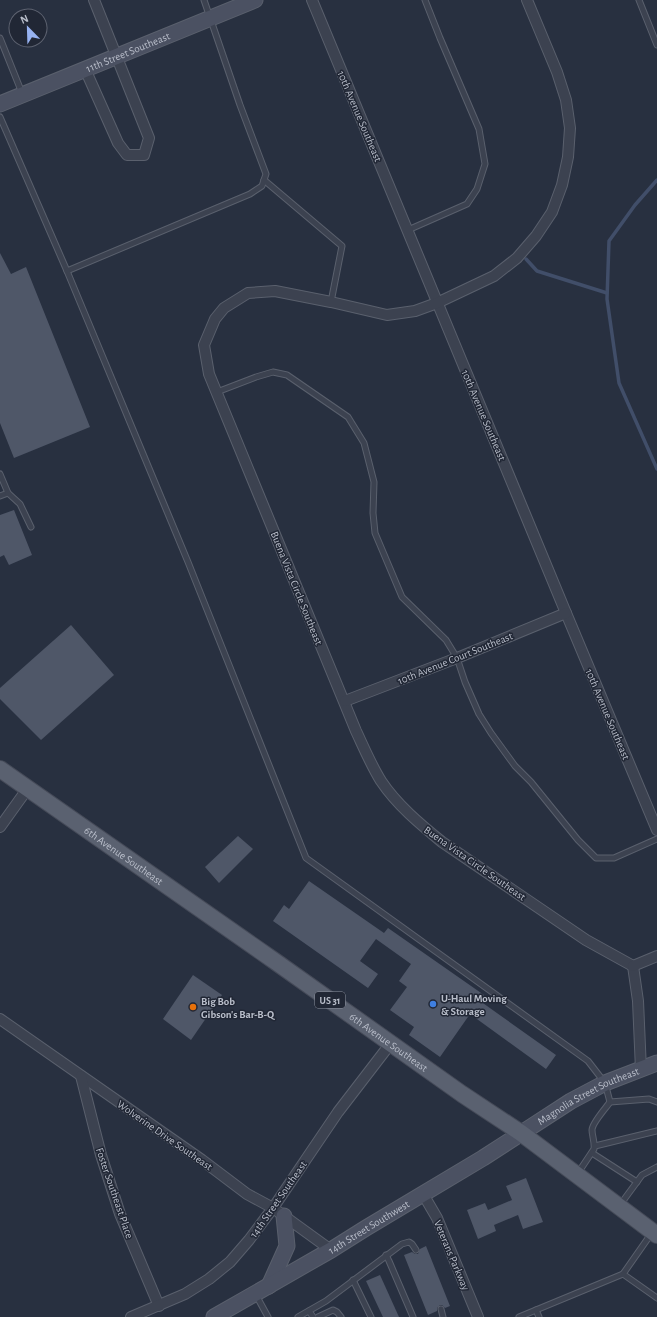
<svg xmlns="http://www.w3.org/2000/svg" width="657" height="1317" font-family="'Alegreya Sans',sans-serif">
	<style>
		.lines { fill: none; stroke-linecap: round; stroke-linejoin: round }
		.stream { stroke: #414e69; stroke-width: 3.5 }
		.building { fill: #4f5768 }
		.lane-casing { stroke: #5a606d; stroke-width: 7 }
		.street-casing { stroke: #5a606d; stroke-width: 12 }
		.secondary-casing { stroke: #5a606d; stroke-width: 17 }
		.primary-casing { stroke: #464b59; stroke-width: 18 }
		.lane { stroke: #3c4250; stroke-width: 5 }
		.street { stroke: #3c4250; stroke-width: 10 }
		.secondary { stroke: #4b5162; stroke-width: 15 }
		.primary { stroke: #5a6170; stroke-width: 16 }
		.shop-dot { fill: #3f7fe0; stroke: #212735; stroke-width: 1.5 }
		.food-dot { fill: #e8710a; stroke: #212735; stroke-width: 1.5 }
		.labels { text-anchor: middle; stroke-width: 3; stroke-linejoin: round; paint-order: stroke }
		.shield { fill: #212735; stroke: #8b919d; stroke-width: 1 }
		.shield-label { font-size: 10px; font-weight: bold; fill: #b9beca }
		.street-label { font-size: 11px; fill: #b9beca; stroke: #212735 }
		.poi-label { font-size: 11px; font-weight: bold; fill: #b9beca; stroke: #212735; text-anchor: start }
	</style>
	<rect width="100%" height="100%" fill="#283040"/>
	<g class="lines">
		<g class="stream">
			<polyline points="657,180 635,205 609,241 607,299 619,383 657,469"/>
			<polyline points="526,259 537,271 607,293"/>
		</g>
	</g>
	<g class="building">
		<polygon points="0,253 11,274 26,267 90,427 14,458 0,423"/>
		<polygon points="14,510 32,555 9,565 4,555 0,557 0,515"/>
		<polygon points="71,625 114,675 41,740 0,699 0,688"/>
		<polygon points="238,836 253,849 219,883 205,867"/>
		<polygon points="309,881 384,933 388,928 484,995 480,1001 556,1055 546,1069 470,1014 440,1057 409,1035 414,1027 390,1010 407,987 399,981 411,964 376,939 360,961 378,974 368,988 273,921 284,905 289,909"/>
		<polygon points="193,975 222,995 191,1040 163,1019"/>
		<polygon points="526,1178 543,1222 523,1229 518,1215 494,1225 496,1231 478,1239 467,1210 485,1203 488,1210 512,1200 506,1186"/>
		<polygon points="426,1246 450,1306 445,1308 442,1305 440,1305 437,1308 437,1311 428,1315 404,1255 412,1252 415,1254 418,1254 420,1249"/>
		<polygon points="380,1275 399,1317 383,1317 366,1281"/>
	</g>
	<g class="lines">
		<g class="lane-casing">
			<g id="lane">
				<polyline points="639,0 657,45"/>
				<polyline points="0,38 22,93"/>
				<polyline points="0,117 67,271 250,194 262,186 266,174 240,105 204,0"/>
				<polyline points="264,180 342,246 331,302"/>
				<polyline points="408,230 467,204 477,189 485,164 479,129 440,38 425,0"/>
				<path d="M67 271 188 562 306 858 588 1061 605 1083 610 1102C606 1108 592 1123 592 1130 592 1136 595 1142 594 1149L578 1173"/>
				<polyline points="217,392 256,377 273,372 287,375 348,417 364,443 374,482 373,513 375,533 402,597 446,640 457,658 465,682 479,714 491,733 515,766 531,782 578,840 596,858 614,858 657,839"/>
				<polyline points="0,474 8,493 0,496"/>
				<polyline points="8,493 20,504 31,527"/>
				<polyline points="610,1102 649,1099 657,1102"/>
				<polyline points="595,1146 657,1131"/>
				<polyline points="592,1153 637,1182"/>
				<polyline points="620,1205 642,1175 657,1167"/>
				<polyline points="386,1255 389,1261 413,1317"/>
				<polyline points="623,1274 651,1234"/>
				<polyline points="353,1280 371,1317"/>
				<polyline points="256,1295 268,1317"/>
				<polyline points="441,1309 443,1317"/>
				<polyline points="536,1310 539,1317"/>
				<polyline points="309,1311 313,1317"/>
				<polyline points="298,1317 326,1301 402,1244 409,1242 412,1244 416,1250"/>
				<polyline points="318,1317 333,1310 337,1312 341,1317"/>
				<polyline points="519,1317 623,1274 657,1298"/>
			</g>
		</g>
		<g class="street-casing">
			<g id="street">
				<polyline points="312,0 566,613 657,830"/>
				<path d="M527 0 557 72 566 100 570 128 568 157 562 185 552 212 536 236 517 258 494 276 437 303 415 311 387 315 331 302 275 291 248 293 224 308 215 319 204 345 209 374 356 731C364 748 371 765 381 781 397 805 420 824 442 842L586 940 633 966"/>
				<polyline points="85,69 118,143 127,155 144,155 149,138 94,0"/>
				<polyline points="345,701 457,658 566,613"/>
				<polyline points="0,827 28,788"/>
				<polyline points="633,966 638,1001 641,1070"/>
				<polyline points="633,966 657,956"/>
				<polyline points="0,1019 202,1160 247,1194 273,1208 331,1250"/>
				<polyline points="81,1076 101,1155 120,1214 159,1306"/>
				<polyline points="423,1194 437,1218 478,1317"/>
				<polyline points="131,1317 185,1294 209,1279 230,1262 249,1240 273,1208 338,1112 391,1043"/>
			</g>
		</g>
		<g class="secondary-casing">
			<g id="secondary">
				<path id="s1" d="M0 104 255 0"/>
				<polyline points="269,1286 287,1246 284,1216"/>
				<path id="s2" d="M214 1317 331 1250 366 1228 483 1158 571 1101 605 1083 657 1063"/>
			</g>
		</g>
		<g class="primary-casing">
			<g id="primary">
				<path id="s3" d="M0 769 276 962 462 1094 521 1133 657 1235"/>
			</g>
		</g>
		<use href="#lane" class="lane"/>
		<use href="#street" class="street"/>
		<use href="#secondary" class="secondary"/>
		<use href="#primary" class="primary"/>
	</g>
	<circle class="shop-dot" cx="433" cy="1004" r="4"/>
	<circle class="food-dot" cx="193" cy="1007" r="4"/>
	<g class="labels">
		<rect class="shield" x="315" y="992" width="30" height="16" rx="3"/>
		<g class="shield-label">
			<text x="330" y="1004">US 31</text>
		</g>
		<g class="street-label">
			<text dy="4" stroke="none"><textPath href="#s1" startOffset="138">11th Street Southeast</textPath></text>
			<text transform="translate(360 116) rotate(67)" y="4">10th Avenue Southeast</text>
			<text transform="translate(484 415) rotate(67)" y="4">10th Avenue Southeast</text>
			<text transform="translate(297 588) rotate(68)" y="4">Buena Vista Circle Southeast</text>
			<text transform="translate(455 658) rotate(-22)" y="4">10th Avenue Court Southeast</text>
			<text transform="translate(608 714) rotate(67)" y="4">10th Avenue Southeast</text>
			<text dy="4" stroke="none"><textPath href="#s3" startOffset="151">6th Avenue Southeast</textPath></text>
			<text transform="translate(475 863) rotate(35)" y="4">Buena Vista Circle Southeast</text>
			<text dy="4" stroke="none"><textPath href="#s3" startOffset="475">6th Avenue Southeast</textPath></text>
			<text dy="4" stroke="none"><textPath href="#s2" startOffset="435">Magnolia Street Southeast</textPath></text>
			<text transform="translate(165 1135) rotate(35)" y="4">Wolverine Drive Southeast</text>
			<text transform="translate(115 1193) rotate(71)" y="4">Foster Southeast Place</text>
			<text transform="translate(278 1199) rotate(-55)" y="4">14th Street Southeast</text>
			<text dy="4" stroke="none"><textPath href="#s2" startOffset="179">14th Street Southwest</textPath></text>
			<text transform="translate(452 1255) rotate(67)" y="4">Veterans Parkway</text>
		</g>
		<g class="poi-label">
			<text x="441" y="1002">U-Haul Moving<tspan x="441" dy="13">&amp; Storage</tspan></text>
			<text x="201" y="1005">Big Bob<tspan x="201" dy="13">Gibson's Bar-B-Q</tspan></text>
		</g>
	</g>
	<g transform="translate(28 28) rotate(337)"><circle r="19" fill="#212735" stroke="#5e6371"/>
	<path d="M0-3L7 15L0 10L-7 15Z" fill="#97b2f1"/>
	<text y="-6" font-size="11" font-weight="bold" text-anchor="middle" fill="#b9beca">N</text>
	</g>
</svg>
